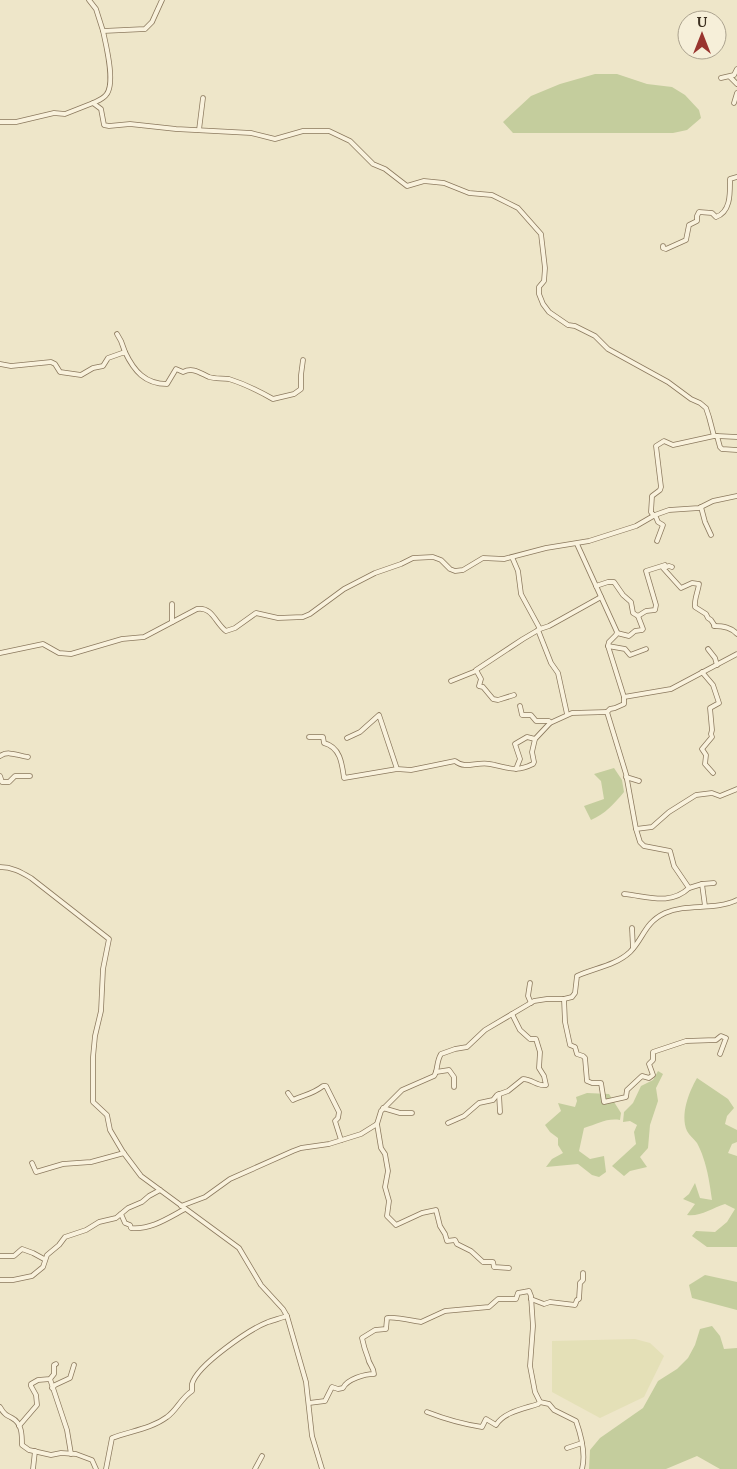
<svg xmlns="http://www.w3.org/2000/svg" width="737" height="1469" font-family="Lora,serif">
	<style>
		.farmland { fill: #e4e0b7 }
		.green { fill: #c4cd9d }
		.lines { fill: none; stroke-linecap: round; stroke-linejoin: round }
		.minor-casing { stroke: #8b795e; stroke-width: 5.5 }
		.minor { stroke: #f9f2dd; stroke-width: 4 }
	</style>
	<rect width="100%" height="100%" fill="#eee6c9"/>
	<polygon class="farmland" points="635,1339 650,1343 664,1356 644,1397 600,1418 552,1392 552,1341"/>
	<g class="green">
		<polygon points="595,74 617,74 647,84 672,87 685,95 699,110 701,118 687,130 673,133 513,133 503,122 531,96 560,84"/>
		<path d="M614 768 622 780 624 792C614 804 605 814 591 820L584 806 604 799 601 781 594 774Z"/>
		<polygon points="658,1071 663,1074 656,1088 658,1101 650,1125 648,1148 640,1157 647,1167 630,1171 624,1176 612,1166 636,1144 634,1132 637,1125 630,1121 623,1122 624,1112 633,1103 641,1086 653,1080"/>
		<path d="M697 1078 728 1099 734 1108 727 1116 725 1124 737 1130V1142L732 1144 728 1153 737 1156V1247H707L692 1236 696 1231 715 1232 727 1222 735 1209 725 1204C712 1208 700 1217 687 1215L695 1204 683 1199 689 1194 695 1183 700 1198 712 1200C710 1186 708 1171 703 1157 702 1153 699 1147 697 1143 694 1139 689 1135 687 1131 680 1114 689 1092 697 1078Z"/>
		<path d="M587 1093 609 1094 621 1113 620 1120C606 1118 598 1124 584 1128L579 1151 590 1159 604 1156 606 1172 599 1177 592 1175 578 1164 546 1167 552 1159 563 1153 558 1145V1138L550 1132 545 1125 561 1111 558 1103 575 1107 577 1101 576 1097Z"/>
		<polygon points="705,1275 737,1282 737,1310 692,1298 689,1285"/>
		<polygon points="712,1326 720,1336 724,1349 737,1348 737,1469 720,1469 697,1456 666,1469 589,1469 590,1450 600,1438 643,1408 658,1381 677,1369 688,1358 695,1345 700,1329"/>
	</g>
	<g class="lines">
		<g class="minor-casing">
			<g id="minor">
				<polyline points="89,0 96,9 103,31 145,29 152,22 162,0"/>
				<polyline points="730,77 737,84"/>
				<polyline points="721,78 734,75 737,69"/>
				<path d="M93 103C97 101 103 99 106 95 116 84 106 45 103 31"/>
				<polyline points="734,103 737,93"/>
				<polyline points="0,122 16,122 54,113 65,114 93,103 101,109 104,125 109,126 130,124 176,129 251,133 275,139 303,131 329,131 350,141 373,164 385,169 407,186 424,181 444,183 469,193 492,195 518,208 541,234 545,268 544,281 539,287 539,294 543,304 549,312 568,325 575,326 595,336 608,349 668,382 691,399 700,403 706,408 709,417 714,436 717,436 720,447 722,449 737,450"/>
				<polyline points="199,130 203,98"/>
				<path d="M663 246V248L666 249 686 240 689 225 697 221V216L699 212 712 213 716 217C731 212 730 193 730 179L737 177"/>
				<polyline points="117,334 121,341 125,352"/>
				<path d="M0 364 11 366 51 362 55 364 60 372 81 375 93 368 103 366 108 358 125 352C134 371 145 384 167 384L176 369 183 372C193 367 200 373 209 377 215 379 222 378 229 379 245 384 259 391 273 399L294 394 301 389V375L303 360"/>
				<polyline points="717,436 737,437"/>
				<polyline points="701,507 705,522 711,535"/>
				<polyline points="655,515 658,522 663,525 657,541"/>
				<polyline points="654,516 651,512 652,496 660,490 661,487 656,446 664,441 673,445 714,436"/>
				<polyline points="577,544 617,632 616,635 609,642 608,646 624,697 671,689 737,654"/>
				<polyline points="512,557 518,571 521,594 540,629 523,639 476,670 481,679 479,686 483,687 493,699 498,700 514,695"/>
				<path d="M672 567 669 566 663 568 681 588 692 583 699 584C698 592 694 599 695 607L706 614 708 618 711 620 715 626"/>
				<polyline points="596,586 608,582 614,582 623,595 631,602 633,613 638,616 643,629 642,630 635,631 629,636 617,633"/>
				<polyline points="172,604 172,622"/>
				<polyline points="638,616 646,611 655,610 656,605 646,571 665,565"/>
				<path d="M714 626C723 626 731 627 737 634"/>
				<polyline points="540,629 549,626 601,597"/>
				<polyline points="538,630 551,663 558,673 567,714"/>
				<polyline points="608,646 625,649 630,655 646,649"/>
				<polyline points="708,649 715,658 717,665"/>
				<path d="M0 653 43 644 59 653 71 654 122 639 144 637 197 609C212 606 216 624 226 631L235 628 256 613 278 618 303 617 310 614 344 589 375 573 401 564 413 558 433 557 441 560 450 569 455 571 463 570 483 558 504 559 546 548 589 541 636 526 655 515 669 510 699 508 713 501 737 496"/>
				<polyline points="702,672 713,685 719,703 710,708 712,730 711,734 712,737 702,749 706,755 705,764 713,773"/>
				<polyline points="451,681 476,671"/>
				<polyline points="624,697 624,704 615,708 610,709 607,712 626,774 636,829 640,842 644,846 670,851 674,866 689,888 702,884 705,906"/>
				<polyline points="520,706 522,715 531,715 536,721 549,721 550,723"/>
				<path d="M309 737H323L324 743C340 747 342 763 344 778L397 769 411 770 455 761C466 770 477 761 490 764 507 767 515 773 533 764L534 762 532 752 535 739 550 723 572 713 607 712"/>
				<polyline points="347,738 360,732 379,715 397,769"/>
				<path d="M0 756C9 750 18 756 28 757"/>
				<polyline points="516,769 520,759 515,744 527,737 535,739"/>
				<polyline points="0,776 2,782 9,782 15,776 30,776"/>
				<polyline points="626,777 639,781"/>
				<polyline points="636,829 652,827 669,812 696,795 712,793 720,796 737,789"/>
				<path d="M0 867C12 867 21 872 31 878L109 939 103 969 101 1011 95 1036 93 1057V1102L107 1115 110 1130 123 1152 141 1176 239 1248 261 1285 283 1309 287 1316 306 1382 312 1436 322 1469"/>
				<polyline points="702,884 714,883"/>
				<path d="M624 894C647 896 670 906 689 888"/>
				<polyline points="632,928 633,948"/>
				<polyline points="530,983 528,996 531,1003"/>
				<polyline points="564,999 565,1022 570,1045 575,1047 577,1054 583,1056 585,1058 587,1081 592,1083 601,1083 604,1102 626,1097 627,1090 642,1076 649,1078 653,1075 649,1064 653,1060 653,1052 686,1041 716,1040 721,1036 726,1038 720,1054"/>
				<polyline points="436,1072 449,1070 454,1077 454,1087"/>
				<path d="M288 1093 293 1100C304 1095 313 1094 323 1086H326L339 1112 338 1118 335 1121 341 1140"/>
				<polyline points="499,1094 500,1112"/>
				<polyline points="383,1108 400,1113 412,1113"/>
				<path d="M448 1123 464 1116 479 1103 493 1100 497 1095 508 1091 523 1079C532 1079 538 1087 546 1085L544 1076 539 1068 540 1052 536 1039H530L520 1030 512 1014"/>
				<polyline points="377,1124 381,1148 385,1154 388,1171 385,1187 389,1201 387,1216 396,1225 422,1213 436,1210 440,1226 445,1234 447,1241 455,1240 457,1244 471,1251 483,1262 493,1262 494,1267 509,1268"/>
				<polyline points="32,1163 36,1172 63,1164 91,1162 124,1153"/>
				<path d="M181 1206 205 1197 230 1179 293 1151 301 1148 329 1144 361 1134 377 1124 381 1111 402 1090 434 1076C438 1071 436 1062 441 1054L455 1049 467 1047 485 1030 534 1001 547 999H564L572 997 575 993 577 976C594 968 615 966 630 952 644 938 644 923 665 913 687 903 715 911 737 900"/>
				<path d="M121 1214 125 1223 130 1225 131 1228C151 1230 168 1218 185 1209"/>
				<polyline points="0,1256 14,1256 22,1249 33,1253 44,1259"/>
				<polyline points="0,1280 13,1280 32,1276 43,1267 47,1255 59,1245 65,1237 86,1230 99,1222 116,1218 128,1208 142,1202 149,1196 160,1190"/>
				<polyline points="531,1299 544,1304 550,1302 575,1305 577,1300 579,1299 580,1283 583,1280 583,1273"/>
				<polyline points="50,1379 67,1430 71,1454"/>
				<polyline points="52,1388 55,1385 70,1378 74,1365"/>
				<path d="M309 1403 325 1401 332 1387 338 1389 343 1388C347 1379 365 1374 374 1374 374 1367 369 1365 368 1358 366 1353 363 1343 362 1338L375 1330 386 1329 387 1318C392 1316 414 1321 421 1322L445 1311 489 1307 498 1299H516L518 1293 529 1291 531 1296 533 1326 530 1366 535 1392 540 1402 549 1404 554 1410 576 1421C581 1435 586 1454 582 1469"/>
				<path d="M0 1407C4 1414 6 1415 12 1418 22 1423 22 1435 22 1445L29 1450 51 1455 61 1453 76 1454 92 1460 96 1469"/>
				<path d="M427 1412C445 1419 462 1424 482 1427L486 1419 496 1425C504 1412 523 1409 538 1404L540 1402"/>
				<polyline points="19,1426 37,1405 36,1395 31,1386 31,1384 38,1380 50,1379 54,1374 54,1365 56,1364"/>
				<polyline points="567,1448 582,1443"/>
				<polyline points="33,1469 35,1451"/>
				<path d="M106 1469 112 1438C130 1431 151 1429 167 1417 177 1410 181 1398 192 1391 192 1389 192 1386 192 1384 197 1365 250 1329 268 1322 274 1320 281 1318 287 1316"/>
				<polyline points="255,1469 262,1456"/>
			</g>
		</g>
		<use href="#minor" class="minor"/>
	</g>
	<g transform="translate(702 35)"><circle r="24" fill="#f6efd9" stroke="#aca38f"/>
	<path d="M0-4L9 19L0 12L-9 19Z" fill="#99352f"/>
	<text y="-8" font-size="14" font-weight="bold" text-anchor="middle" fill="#3c3021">U</text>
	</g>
</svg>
